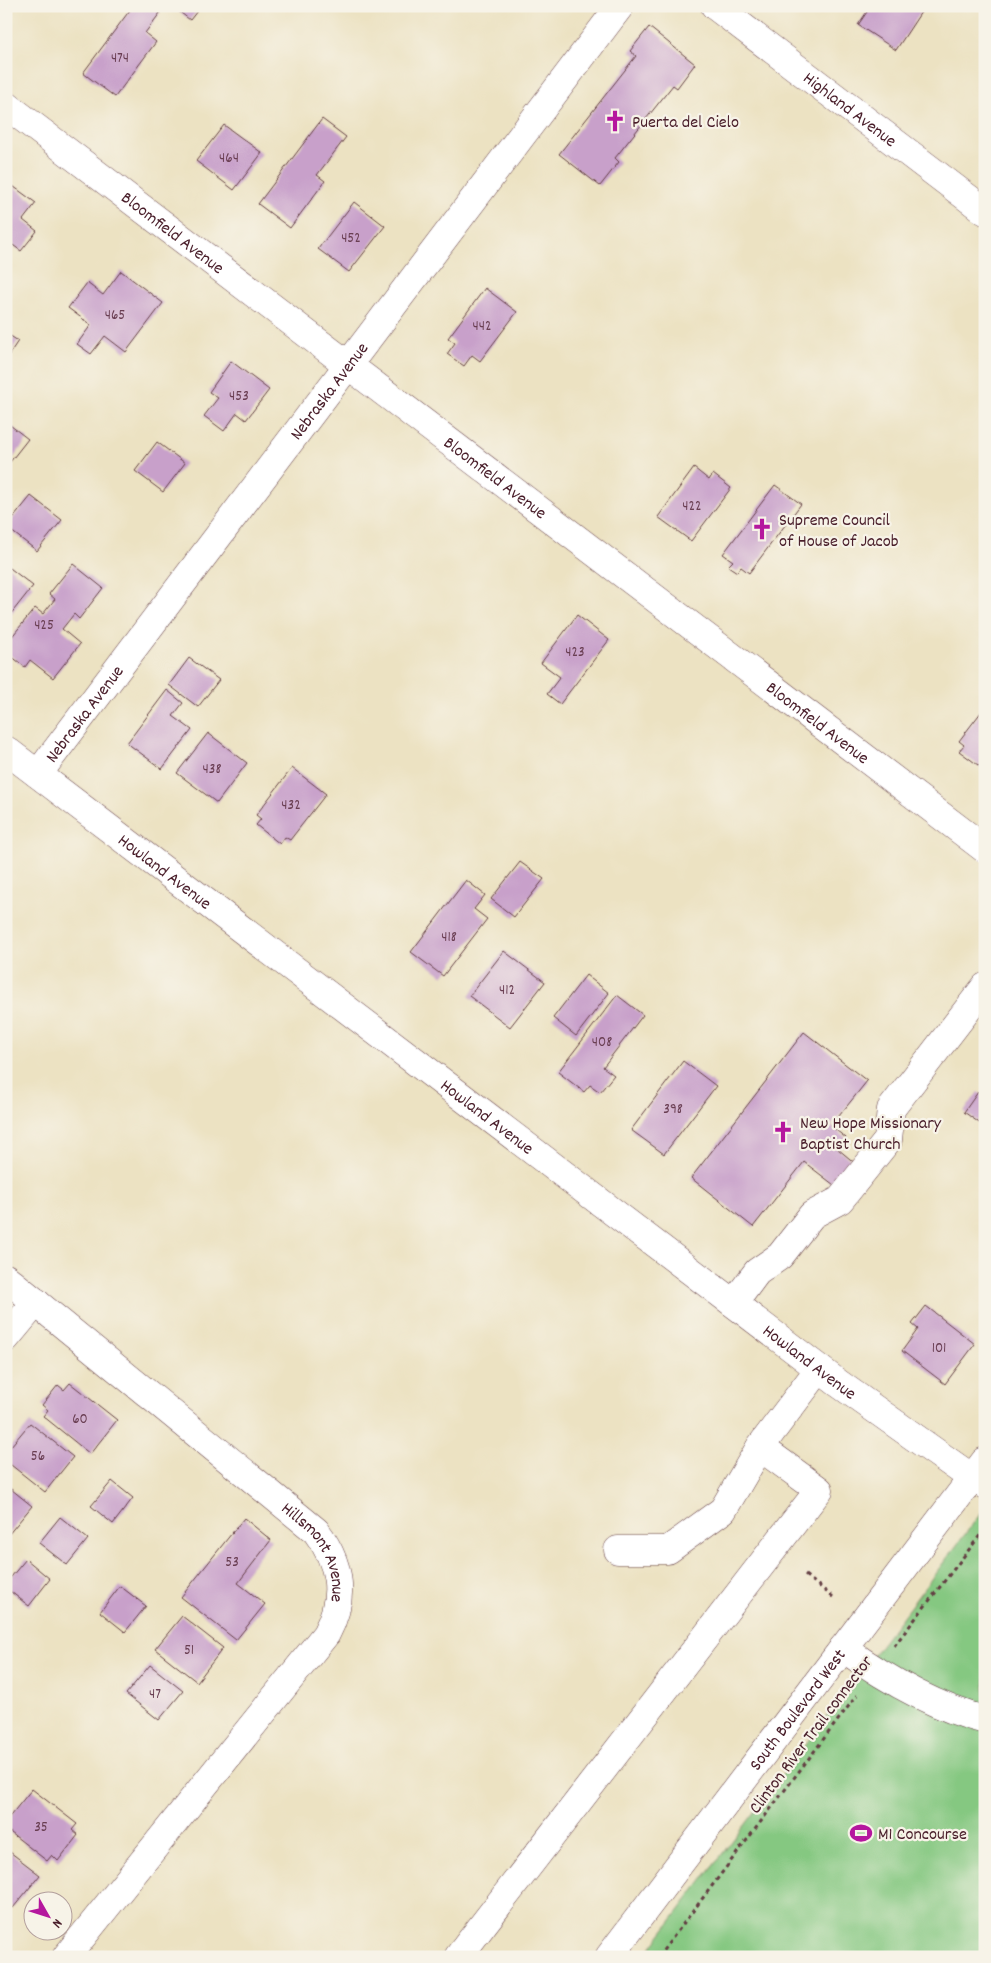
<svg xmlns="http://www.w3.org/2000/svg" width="991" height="1963" font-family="Dekko,sans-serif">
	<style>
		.green { fill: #85c881; stroke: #687456 }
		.building { fill: #c8a0ca }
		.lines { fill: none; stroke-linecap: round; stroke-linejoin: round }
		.minor-casing { stroke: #623c42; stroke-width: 29 }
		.path { stroke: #623c42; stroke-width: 3; stroke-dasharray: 4 4; stroke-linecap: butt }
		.minor { stroke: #fff; stroke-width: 28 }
		.labels { text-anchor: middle; stroke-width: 4.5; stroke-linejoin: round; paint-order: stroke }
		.number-label { font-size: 15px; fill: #6a3f53 }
		.street-label { font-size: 18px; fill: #4a1f2b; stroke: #f7f3e8 }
		.poi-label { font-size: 18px; fill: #4a1f2b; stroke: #f7f3e8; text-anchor: start }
	</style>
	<rect width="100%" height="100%" fill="#f7f3e8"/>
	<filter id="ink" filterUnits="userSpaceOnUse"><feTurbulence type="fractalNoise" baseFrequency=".02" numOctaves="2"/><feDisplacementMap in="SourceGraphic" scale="10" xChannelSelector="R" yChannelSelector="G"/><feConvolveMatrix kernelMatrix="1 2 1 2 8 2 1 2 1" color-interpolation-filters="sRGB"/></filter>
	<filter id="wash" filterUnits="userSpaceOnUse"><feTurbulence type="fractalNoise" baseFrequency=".0096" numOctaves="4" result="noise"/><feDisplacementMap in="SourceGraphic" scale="20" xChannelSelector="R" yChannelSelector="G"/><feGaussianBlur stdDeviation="1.12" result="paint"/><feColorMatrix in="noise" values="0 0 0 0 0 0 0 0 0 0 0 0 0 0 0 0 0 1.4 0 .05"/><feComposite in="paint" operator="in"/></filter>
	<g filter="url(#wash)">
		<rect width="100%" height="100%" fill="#ece2c2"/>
		<polygon class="green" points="985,1508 985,1957 644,1957"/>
		<g id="blocks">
			<g class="building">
				<polygon points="133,6 150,6 160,13 145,33 156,42 115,97 83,73"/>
				<polygon points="172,6 201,6 190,20"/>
				<polygon points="871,6 925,6 896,50 858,25"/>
				<polygon points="649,27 695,64 677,88 673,85 615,158 619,162 600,186 559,154 636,56 630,51"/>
				<polygon points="322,119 346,137 317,175 325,181 290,228 258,204"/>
				<polygon points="224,125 262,153 234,190 196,161"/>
				<polygon points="6,181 36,203 23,220 37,231 21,251 6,240"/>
				<polygon points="354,202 385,226 349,272 318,249"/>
				<polygon points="121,271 163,303 126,352 105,336 91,354 77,344 91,325 68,308 87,283 103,295"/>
				<polygon points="485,288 517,312 480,361 472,355 464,366 447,354 455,343 448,338"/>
				<polygon points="6,333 18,341 6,359"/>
				<polygon points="231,361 269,390 246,420 237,413 224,431 204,416 218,398 209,392"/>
				<polygon points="6,422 28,439 6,467"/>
				<polygon points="157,442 185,463 163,492 135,471"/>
				<polygon points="694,468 709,480 713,474 731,488 691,541 658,517"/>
				<polygon points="775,485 801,504 749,573 741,567 737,572 728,566 733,561 723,554"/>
				<polygon points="31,496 62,520 37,551 6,527"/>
				<polygon points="73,564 103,588 79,619 74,614 62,629 80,644 53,678 30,660 25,667 6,652 6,644 35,608 43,614 55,599 49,594"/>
				<polygon points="6,565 33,586 6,620"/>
				<polygon points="577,615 609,640 560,704 547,694 560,677 541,663"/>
				<polygon points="189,658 219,680 198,707 169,685"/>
				<polygon points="167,690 183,703 173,716 192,730 162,769 127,743"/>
				<polygon points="985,707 985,764 982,768 959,751 964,745 959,741"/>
				<polygon points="208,733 247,763 217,803 177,773"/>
				<polygon points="292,768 326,794 290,840 285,837 280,844 256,825 261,819 256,815"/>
				<polygon points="520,862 544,879 514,917 491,899"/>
				<polygon points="466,880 485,895 474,909 487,919 443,976 411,952"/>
				<polygon points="504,951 545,982 510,1027 469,996"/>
				<polygon points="586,975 609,993 576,1036 553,1018"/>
				<polygon points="617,995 643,1015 603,1067 614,1075 600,1092 590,1085 584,1092 558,1072"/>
				<polygon points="804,1032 867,1081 831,1126 846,1138 838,1149 856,1164 838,1188 804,1162 753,1227 691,1178"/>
				<polygon points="683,1061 716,1086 664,1154 631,1130"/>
				<polygon points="978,1092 985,1097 985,1127 964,1112"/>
				<polygon points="926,1306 975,1344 945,1384 902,1351 918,1329 912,1324"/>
				<polygon points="70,1383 117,1420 90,1454 43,1416 48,1410 42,1405 58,1385 64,1390"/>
				<polygon points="30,1423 73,1457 45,1492 6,1461 6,1452"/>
				<polygon points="112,1481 133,1498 113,1524 91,1506"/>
				<polygon points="6,1485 32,1506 8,1535 6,1534"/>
				<polygon points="60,1517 88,1539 67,1565 39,1543"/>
				<polygon points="244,1518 271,1540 238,1583 265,1604 236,1640 181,1597"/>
				<polygon points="26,1559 50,1579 29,1606 6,1588 6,1583"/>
				<polygon points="120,1586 146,1606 125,1632 100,1612"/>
				<polygon points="182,1616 223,1648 197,1682 155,1649"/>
				<polygon points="150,1665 183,1691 159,1720 126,1694"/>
				<polygon points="32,1789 77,1824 72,1830 78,1835 58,1861 52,1855 47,1861 6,1829 6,1821"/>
				<polygon points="6,1849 40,1875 13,1908 6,1903"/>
			</g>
		</g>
	</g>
	<g filter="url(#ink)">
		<use href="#blocks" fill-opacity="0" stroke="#623c42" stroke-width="1"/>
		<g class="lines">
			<g class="minor-casing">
				<g id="minor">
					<path id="s1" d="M715 6 985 211"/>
					<path id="s2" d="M6 105 985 849"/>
					<path id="s3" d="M6 750 838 1383 972 1478 985 1485"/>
					<path id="s4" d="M38 774 620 6"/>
					<path id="s5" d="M6 1278 316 1531C341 1564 346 1597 326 1634L66 1957"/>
					<polyline points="734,1303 757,1272 780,1256 812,1215 840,1200 888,1140 891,1109 985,987"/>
					<polyline points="6,1338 36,1302"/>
					<polyline points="618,1550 668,1550 723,1510 760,1447"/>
					<path d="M843 1648C886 1679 933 1707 985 1720"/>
					<polyline points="458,1957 819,1490 760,1447 819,1369"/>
					<path id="s6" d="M609 1957 985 1461"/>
				</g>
			</g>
			<g class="path">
				<polyline points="805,1575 833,1597"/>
				<polyline points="894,1646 985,1529"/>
				<polyline points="658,1957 857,1695"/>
			</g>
			<use href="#minor" class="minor"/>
		</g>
	</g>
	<defs>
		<g id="church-bare" transform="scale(1.725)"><path d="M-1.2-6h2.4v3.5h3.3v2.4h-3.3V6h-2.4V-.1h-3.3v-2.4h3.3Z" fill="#b5179e" stroke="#f7f3e8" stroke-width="2.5" paint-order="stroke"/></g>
		<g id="stadium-bare" transform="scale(1.725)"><path d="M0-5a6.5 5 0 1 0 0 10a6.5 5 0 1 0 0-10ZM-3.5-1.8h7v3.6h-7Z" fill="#b5179e" stroke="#f7f3e8" stroke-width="2.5" paint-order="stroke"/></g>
	</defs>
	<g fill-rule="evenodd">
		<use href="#church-bare" x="615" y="121"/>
		<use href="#church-bare" x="762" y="529"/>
		<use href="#church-bare" x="783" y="1132"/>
		<use href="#stadium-bare" x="861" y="1833"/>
	</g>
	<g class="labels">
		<g class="number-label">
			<text x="120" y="62">474</text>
			<text x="229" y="162">464</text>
			<text x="351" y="242">452</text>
			<text x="115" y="319">465</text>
			<text x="482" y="330">442</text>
			<text x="239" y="400">453</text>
			<text x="692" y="510">422</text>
			<text x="44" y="629">425</text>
			<text x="575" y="656">423</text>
			<text x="212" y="773">438</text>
			<text x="291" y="809">432</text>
			<text x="449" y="941">418</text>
			<text x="507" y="994">412</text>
			<text x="602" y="1046">408</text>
			<text x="673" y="1113">398</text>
			<text x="939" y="1352">101</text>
			<text x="80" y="1423">60</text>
			<text x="38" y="1460">56</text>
			<text x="232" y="1566">53</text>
			<text x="189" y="1654">51</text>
			<text x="155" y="1698">47</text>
			<text x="41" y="1831">35</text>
		</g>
		<g class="street-label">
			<text dy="6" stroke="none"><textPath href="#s1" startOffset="170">Highland Avenue</textPath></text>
			<text dy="6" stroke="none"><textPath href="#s2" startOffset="210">Bloomfield Avenue</textPath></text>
			<text dy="6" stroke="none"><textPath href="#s4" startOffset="481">Nebraska Avenue</textPath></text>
			<text dy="6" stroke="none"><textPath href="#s2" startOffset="615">Bloomfield Avenue</textPath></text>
			<text dy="6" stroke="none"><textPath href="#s4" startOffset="76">Nebraska Avenue</textPath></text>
			<text dy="6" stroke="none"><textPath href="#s2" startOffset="1020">Bloomfield Avenue</textPath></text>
			<text dy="6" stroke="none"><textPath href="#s3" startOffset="200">Howland Avenue</textPath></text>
			<text dy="6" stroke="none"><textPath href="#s3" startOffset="605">Howland Avenue</textPath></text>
			<text dy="6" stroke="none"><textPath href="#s3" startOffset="1010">Howland Avenue</textPath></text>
			<text dy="6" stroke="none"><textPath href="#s5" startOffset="418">Hillsmont Avenue</textPath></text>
			<text dy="6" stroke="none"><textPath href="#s6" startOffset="311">South Boulevard West</textPath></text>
			<text transform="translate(810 1734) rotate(-53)" y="6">Clinton River Trail connector</text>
		</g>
		<g class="poi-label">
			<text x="632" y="127">Puerta del Cielo</text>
			<text x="779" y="525">Supreme Council<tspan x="779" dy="21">of House of Jacob</tspan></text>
			<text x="800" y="1128">New Hope Missionary<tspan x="800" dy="21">Baptist Church</tspan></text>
			<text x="878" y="1839">M1 Concourse</text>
		</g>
	</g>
	<rect width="991" height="1963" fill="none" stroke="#f7f3e8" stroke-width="25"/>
	<g transform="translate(48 1916) rotate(129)"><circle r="24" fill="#f7f3e8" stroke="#b29e9c"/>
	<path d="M0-4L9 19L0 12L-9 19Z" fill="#b5179e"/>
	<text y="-8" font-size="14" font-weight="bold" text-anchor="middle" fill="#4a1f2b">N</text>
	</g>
</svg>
